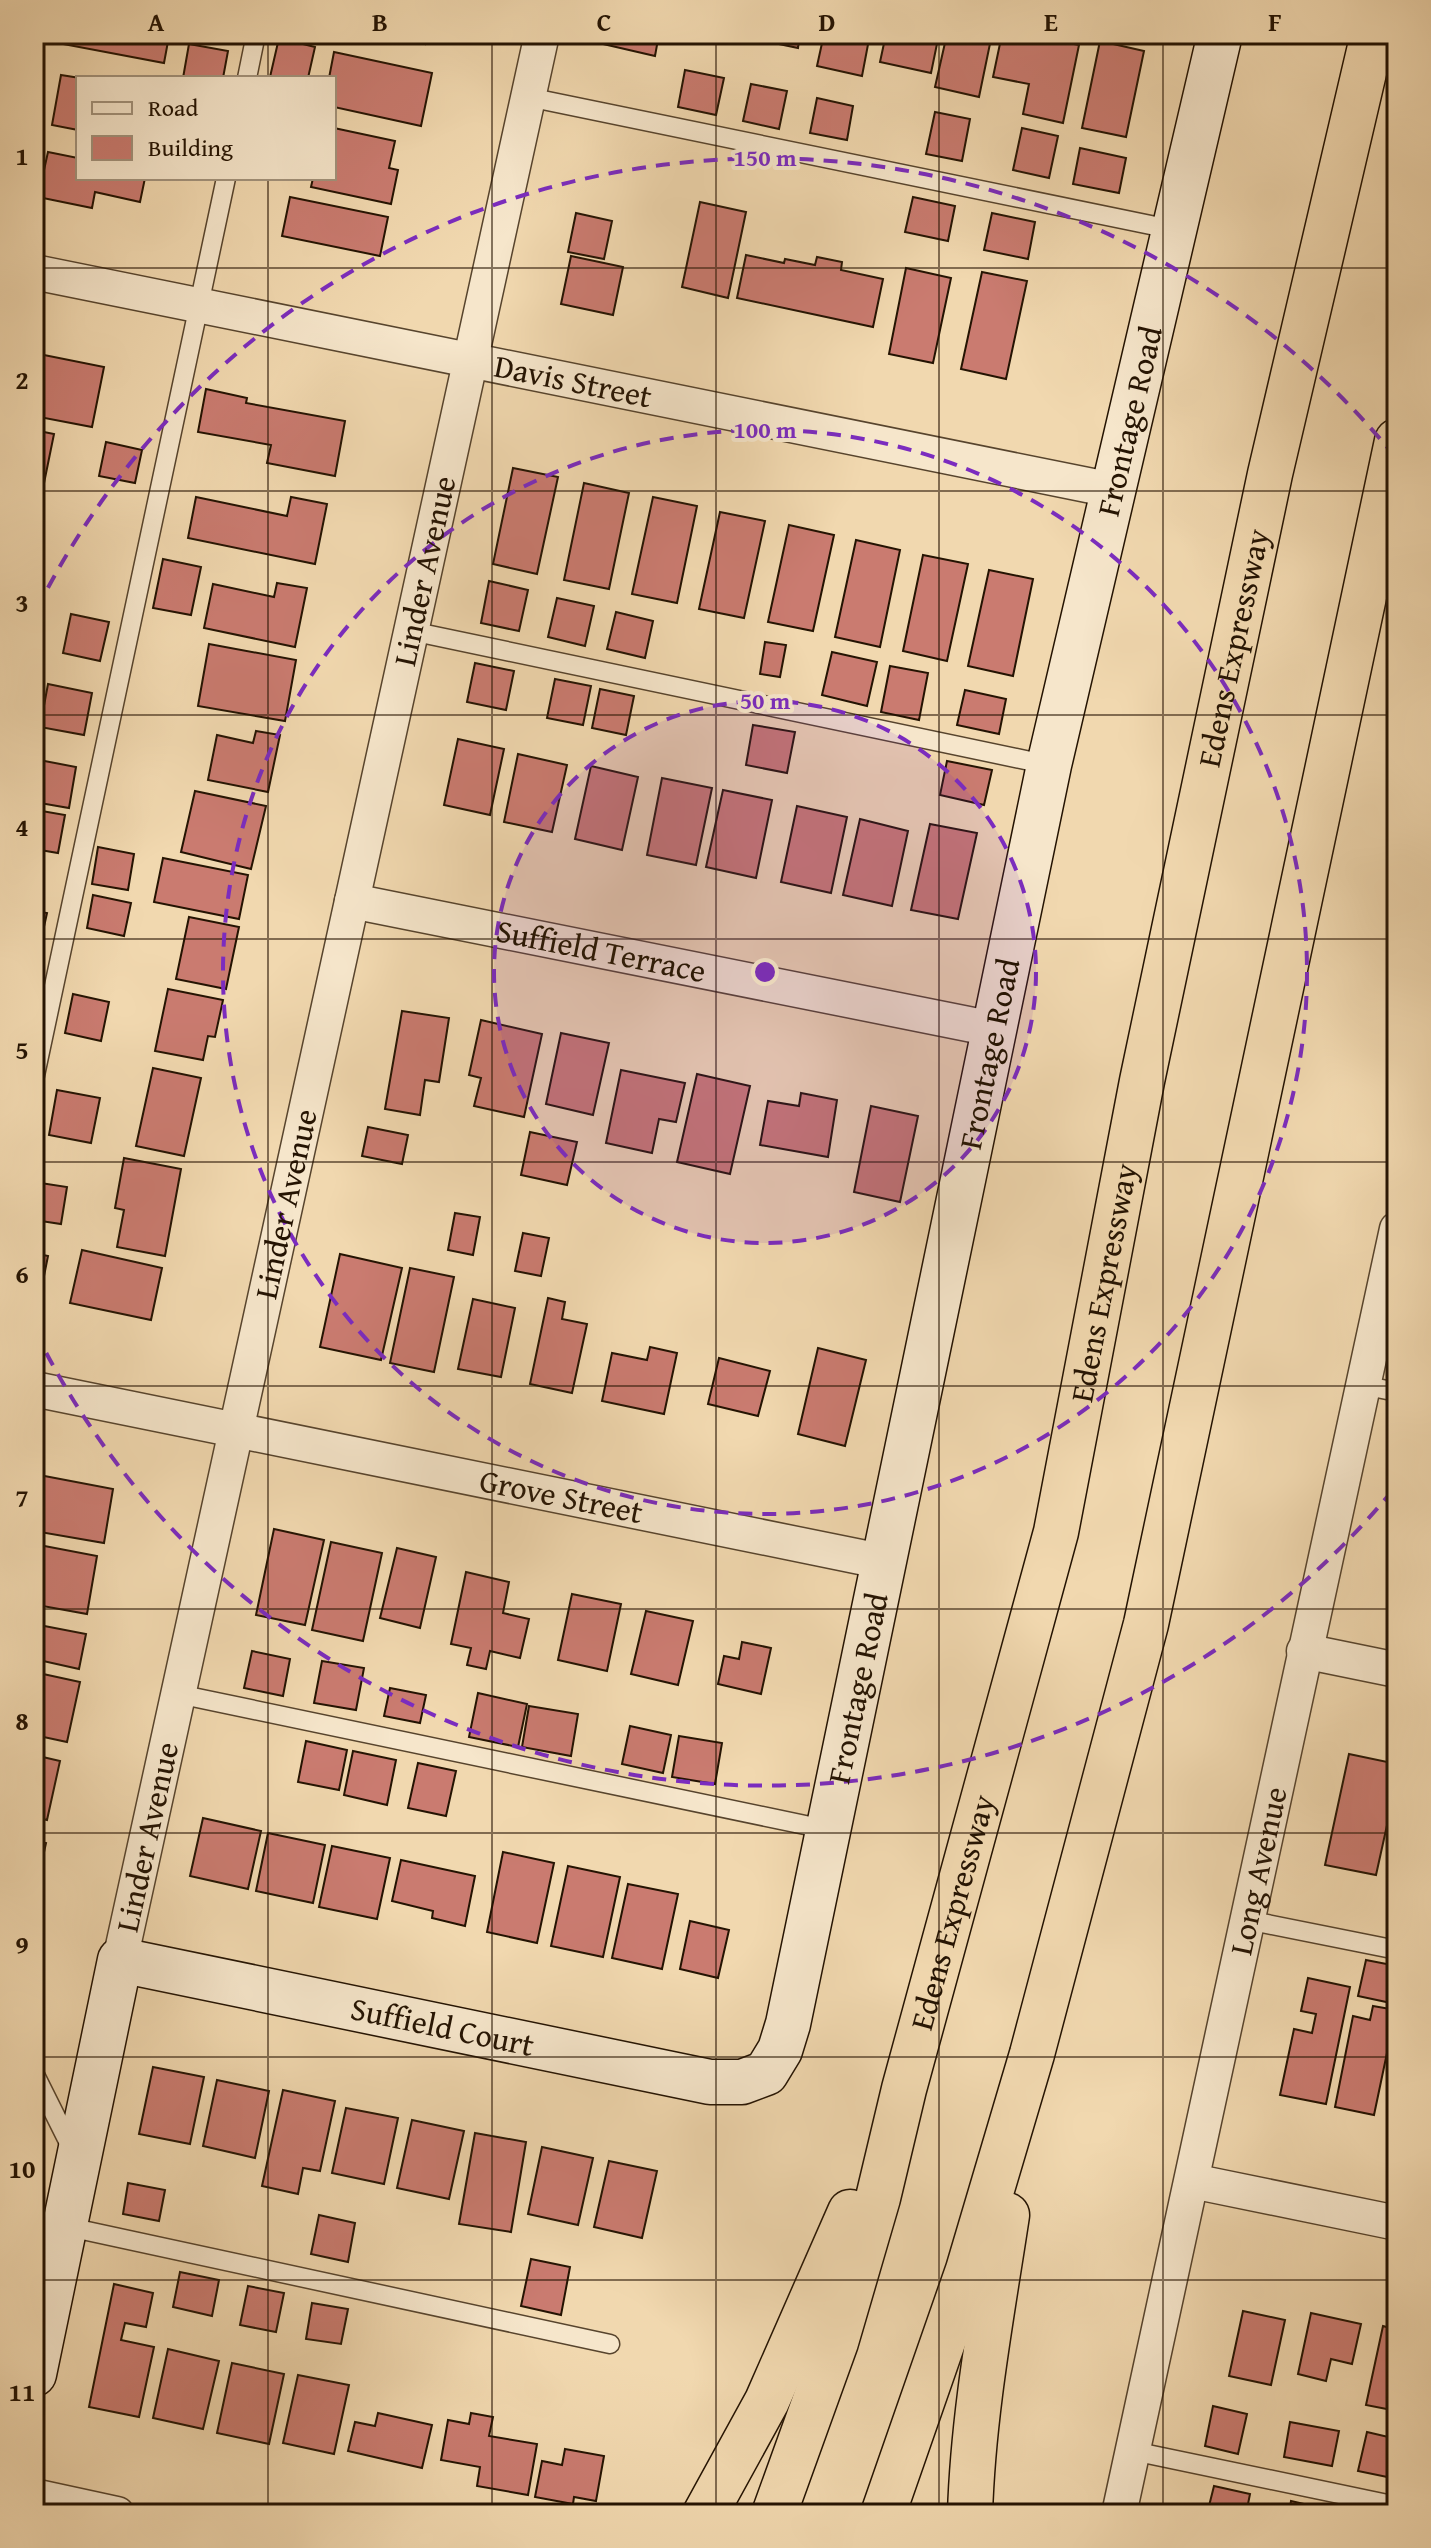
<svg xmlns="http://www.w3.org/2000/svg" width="1431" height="2548" font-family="'Gentium Book Plus',serif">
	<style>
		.building { fill: #ca7b70; stroke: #241302; stroke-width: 2 }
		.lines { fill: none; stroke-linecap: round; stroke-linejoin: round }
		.lane-casing { stroke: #57442d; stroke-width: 21 }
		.street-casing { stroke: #57442d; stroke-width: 37 }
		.secondary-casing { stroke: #241302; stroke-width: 47 }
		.highway-casing { stroke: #241302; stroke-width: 47 }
		.lane { stroke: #f6e6cb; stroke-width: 18 }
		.street { stroke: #f6e6cb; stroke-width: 34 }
		.secondary { stroke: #f6e6cb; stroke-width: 44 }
		.highway { stroke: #f1d8af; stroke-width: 44 }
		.grid { fill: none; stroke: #241302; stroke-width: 2; stroke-opacity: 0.55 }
		.ring { fill: none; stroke: #7b2cbf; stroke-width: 4; stroke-dasharray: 14 10 }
		.labels { text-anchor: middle; stroke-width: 8; stroke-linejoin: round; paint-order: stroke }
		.street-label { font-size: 32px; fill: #241302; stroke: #f6e6cb }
		.centre { fill: #7b2cbf; stroke: #f6e6cb; stroke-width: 4 }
		.ring-label { font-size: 24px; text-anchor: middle; font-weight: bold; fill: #7b2cbf; stroke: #f6e6cb; stroke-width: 8; stroke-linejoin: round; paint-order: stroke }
		.neatline { fill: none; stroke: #241302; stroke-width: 3 }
		.grid-label { font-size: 26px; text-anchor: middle; font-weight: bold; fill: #241302 }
	</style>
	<rect width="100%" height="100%" fill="#f1d8af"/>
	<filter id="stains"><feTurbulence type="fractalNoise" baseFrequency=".0025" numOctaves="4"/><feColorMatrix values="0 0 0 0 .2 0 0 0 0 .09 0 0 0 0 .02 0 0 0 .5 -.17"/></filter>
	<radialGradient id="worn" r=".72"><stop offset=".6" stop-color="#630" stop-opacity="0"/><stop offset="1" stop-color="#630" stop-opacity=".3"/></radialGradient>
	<g class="building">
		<polygon points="65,34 155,34 169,36 164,63 63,44"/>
		<polygon points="372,34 427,34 425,44"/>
		<polygon points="605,34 659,34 655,56 603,44"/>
		<polygon points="747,34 800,34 798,48 746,37"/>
		<polygon points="824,34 870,34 862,76 817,66"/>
		<polygon points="886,34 939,34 931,73 880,62"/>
		<polygon points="947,34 992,34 979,97 935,87"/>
		<polygon points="1002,34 1025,34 1079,45 1063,123 1023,114 1029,84 993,77"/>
		<polygon points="279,38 315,47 308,78 270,77"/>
		<polygon points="1100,41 1144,51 1126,137 1082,128"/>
		<polygon points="189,44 228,51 223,78 183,78"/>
		<polygon points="334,52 432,73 421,126 334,107 334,78 329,78"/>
		<polygon points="685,70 724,78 716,115 678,107"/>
		<polygon points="61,75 80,78 78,78 78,130 52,125"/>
		<polygon points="751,84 787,91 779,129 743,121"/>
		<polygon points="817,98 853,106 847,140 810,133"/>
		<polygon points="935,112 970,119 962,161 926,154"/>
		<polygon points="334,128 395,141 389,168 398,170 391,204 311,187 313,178 334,178"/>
		<polygon points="1022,128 1058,136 1049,178 1013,170"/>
		<polygon points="1080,148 1126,158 1119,193 1073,184"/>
		<polygon points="48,152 78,158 78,178 145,178 140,202 95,192 92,208 38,197"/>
		<polygon points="290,197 388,217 380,256 282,236"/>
		<polygon points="913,197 955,206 948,241 905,232"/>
		<polygon points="700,202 746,212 728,298 682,287"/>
		<polygon points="576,213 612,221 604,259 568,252"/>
		<polygon points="992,213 1035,222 1028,259 984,250"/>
		<polygon points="746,255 784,263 785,259 815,265 817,257 842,262 841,270 883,279 873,327 737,298"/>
		<polygon points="571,256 623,267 613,315 561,304"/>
		<polygon points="906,268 951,278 933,363 889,354"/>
		<polygon points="982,272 1027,281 1006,379 961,369"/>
		<polygon points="34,353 104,367 92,427 34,416"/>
		<polygon points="206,389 247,398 246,403 345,421 335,476 267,463 271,445 198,432"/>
		<polygon points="34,430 54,434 43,488 34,486"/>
		<polygon points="106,442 142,450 135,483 99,476"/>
		<polygon points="513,468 558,477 537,574 493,564"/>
		<polygon points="584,483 629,493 609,589 564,580"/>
		<polygon points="196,497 287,516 291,497 327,504 315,564 188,538"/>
		<polygon points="653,497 697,506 677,603 632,594"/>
		<polygon points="720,512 765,521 744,618 699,609"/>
		<polygon points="789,525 834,535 813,631 768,622"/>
		<polygon points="856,540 900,550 880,647 835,637"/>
		<polygon points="923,555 968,564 947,661 903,651"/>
		<polygon points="163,559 201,567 191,615 153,608"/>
		<polygon points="989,570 1033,579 1013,676 968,666"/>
		<polygon points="489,581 528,590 519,631 481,623"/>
		<polygon points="277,583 307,588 295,647 204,628 213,584 274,597"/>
		<polygon points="557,598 594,606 585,646 548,637"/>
		<polygon points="616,612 653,621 645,658 607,649"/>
		<polygon points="71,614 109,622 100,661 63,653"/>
		<polygon points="765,642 786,645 780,677 760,674"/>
		<polygon points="209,644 296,660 285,721 198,706"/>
		<polygon points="832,652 877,662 867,706 822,695"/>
		<polygon points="475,663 514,671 506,710 467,702"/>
		<polygon points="890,666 928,673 919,720 881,712"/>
		<polygon points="555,679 591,686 583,725 547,718"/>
		<polygon points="48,684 92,693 84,735 40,727"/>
		<polygon points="600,689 634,696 626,735 592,728"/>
		<polygon points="965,690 1006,699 999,734 957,725"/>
		<polygon points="753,725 795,732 787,773 746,765"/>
		<polygon points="256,731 280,735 268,792 208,780 217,735 253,743"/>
		<polygon points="458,739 504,749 490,815 444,805"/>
		<polygon points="518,754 567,765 552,832 504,822"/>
		<polygon points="34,759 76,767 69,808 34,802"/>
		<polygon points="947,761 992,770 984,805 940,795"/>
		<polygon points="591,766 638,777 622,850 575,839"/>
		<polygon points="662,778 712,788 696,865 647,855"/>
		<polygon points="723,790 772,800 756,878 706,867"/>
		<polygon points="195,791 266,806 251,869 181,852"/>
		<polygon points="797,806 847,817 831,893 781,882"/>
		<polygon points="36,810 65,815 58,853 34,849"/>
		<polygon points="860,819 908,831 892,906 843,895"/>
		<polygon points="930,824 977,833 958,919 911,910"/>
		<polygon points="98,847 134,854 128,890 92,884"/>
		<polygon points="163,858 248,875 239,919 154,902"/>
		<polygon points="93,895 131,903 124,936 87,928"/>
		<polygon points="34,911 47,913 38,954 34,953"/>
		<polygon points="189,917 239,927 226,989 176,979"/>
		<polygon points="168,989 223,1000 215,1037 208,1036 203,1060 155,1051"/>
		<polygon points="73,994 109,1002 101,1041 65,1033"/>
		<polygon points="402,1011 449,1018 439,1082 425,1080 420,1115 385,1109"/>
		<polygon points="481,1020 542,1034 524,1117 474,1106 481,1078 469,1075"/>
		<polygon points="561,1033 609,1043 593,1115 546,1104"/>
		<polygon points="153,1068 201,1078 184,1156 136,1146"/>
		<polygon points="621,1070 685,1083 676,1122 659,1119 652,1153 606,1143"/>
		<polygon points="697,1074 750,1086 730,1174 677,1162"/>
		<polygon points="57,1090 100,1098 91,1143 49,1135"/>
		<polygon points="801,1093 837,1100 828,1157 760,1145 768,1101 799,1106"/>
		<polygon points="871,1106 918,1116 900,1202 854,1192"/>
		<polygon points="368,1127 408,1135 402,1164 362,1156"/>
		<polygon points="530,1132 577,1142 567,1185 521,1175"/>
		<polygon points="124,1158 181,1169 165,1256 117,1247 124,1210 115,1208"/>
		<polygon points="34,1182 67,1187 61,1224 34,1220"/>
		<polygon points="455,1213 480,1217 473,1255 448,1250"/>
		<polygon points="523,1233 549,1238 541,1276 515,1271"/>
		<polygon points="82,1250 162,1268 151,1320 70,1303"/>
		<polygon points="34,1253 48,1256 40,1296 34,1295"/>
		<polygon points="340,1254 402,1268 381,1360 320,1347"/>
		<polygon points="410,1268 454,1277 434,1372 390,1363"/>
		<polygon points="548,1298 565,1302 562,1319 587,1324 572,1393 530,1384"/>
		<polygon points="473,1299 515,1308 501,1377 458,1369"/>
		<polygon points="650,1347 677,1353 664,1414 602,1401 612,1353 647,1360"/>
		<polygon points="818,1348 866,1360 845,1446 798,1434"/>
		<polygon points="719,1358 770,1371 758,1416 708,1404"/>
		<polygon points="34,1474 113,1489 104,1543 34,1531"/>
		<polygon points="274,1529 324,1540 305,1625 256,1615"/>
		<polygon points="331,1542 382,1553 363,1641 312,1630"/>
		<polygon points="34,1544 97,1556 87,1614 37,1605 42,1580 34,1579"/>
		<polygon points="397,1548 436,1557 420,1628 380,1618"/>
		<polygon points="466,1572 509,1582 503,1613 529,1619 520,1658 490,1651 486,1669 467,1665 471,1648 451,1644"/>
		<polygon points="572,1594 621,1604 607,1671 558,1660"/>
		<polygon points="646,1611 693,1621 678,1685 631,1674"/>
		<polygon points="34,1624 86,1634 79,1669 34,1659"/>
		<polygon points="742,1642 771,1648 761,1694 718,1684 724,1656 739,1659"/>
		<polygon points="252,1651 290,1659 283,1696 244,1688"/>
		<polygon points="322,1661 364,1668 356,1710 314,1703"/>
		<polygon points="34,1672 80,1682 67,1742 34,1735"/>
		<polygon points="390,1688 426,1695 420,1723 384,1716"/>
		<polygon points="478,1693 527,1704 518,1747 469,1737"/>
		<polygon points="529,1706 578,1714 571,1756 522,1747"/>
		<polygon points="630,1726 671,1735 663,1773 622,1764"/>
		<polygon points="679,1736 722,1743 715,1784 672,1777"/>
		<polygon points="306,1741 347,1750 339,1790 298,1782"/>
		<polygon points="353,1751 396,1760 387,1805 344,1795"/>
		<polygon points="1349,1754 1397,1764 1397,1780 1376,1875 1325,1865"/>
		<polygon points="34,1755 60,1761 47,1820 34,1817"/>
		<polygon points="418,1763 456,1771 446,1816 408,1808"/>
		<polygon points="203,1818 261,1831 248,1889 190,1876"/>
		<polygon points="268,1833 325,1845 313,1903 256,1891"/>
		<polygon points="34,1841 46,1843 34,1898"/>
		<polygon points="332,1846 390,1858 377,1919 319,1907"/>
		<polygon points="503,1852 554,1863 537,1943 487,1932"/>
		<polygon points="401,1860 475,1876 465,1926 432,1918 433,1911 392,1901"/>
		<polygon points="568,1866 620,1877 603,1957 551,1946"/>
		<polygon points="628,1884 678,1894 662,1969 612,1958"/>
		<polygon points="690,1921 729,1930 718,1978 680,1969"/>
		<polygon points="1366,1960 1397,1966 1391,2003 1358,1996"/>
		<polygon points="1308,1978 1350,1987 1326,2104 1280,2095 1294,2029 1312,2033 1316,2014 1301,2011"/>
		<polygon points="1373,2006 1396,2010 1374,2115 1335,2107 1353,2016 1370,2020"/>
		<polygon points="153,2067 204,2077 190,2144 139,2134"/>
		<polygon points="217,2080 269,2091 255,2158 203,2146"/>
		<polygon points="283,2090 335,2101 320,2171 303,2168 298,2194 262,2186"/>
		<polygon points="346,2108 398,2118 384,2184 332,2173"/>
		<polygon points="412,2120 464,2131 449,2199 397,2188"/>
		<polygon points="475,2133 526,2142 511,2232 459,2224"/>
		<polygon points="542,2147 593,2158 578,2225 528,2214"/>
		<polygon points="609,2161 657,2171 642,2238 594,2227"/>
		<polygon points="128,2183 165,2190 159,2221 123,2214"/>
		<polygon points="319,2215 355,2223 348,2262 311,2254"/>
		<polygon points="531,2259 570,2267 561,2315 521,2306"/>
		<polygon points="180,2272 219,2280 212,2316 173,2307"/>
		<polygon points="114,2284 153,2293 146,2327 125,2323 121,2340 154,2347 139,2417 89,2407"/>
		<polygon points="248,2286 284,2293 276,2332 240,2325"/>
		<polygon points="312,2303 348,2309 341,2344 306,2339"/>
		<polygon points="1243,2311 1285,2320 1271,2385 1229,2376"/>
		<polygon points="1311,2313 1361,2324 1352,2364 1331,2359 1326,2381 1298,2374"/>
		<polygon points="1383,2326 1397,2330 1397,2411 1366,2405"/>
		<polygon points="168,2349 219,2361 203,2429 153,2418"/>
		<polygon points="232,2363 284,2374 269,2444 217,2433"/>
		<polygon points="298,2375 349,2385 334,2454 283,2443"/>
		<polygon points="1213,2406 1247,2414 1238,2454 1205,2446"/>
		<polygon points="378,2413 432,2425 422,2468 348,2451 355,2422 375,2426"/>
		<polygon points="471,2413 493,2417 489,2436 537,2444 528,2495 477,2486 480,2467 441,2460 448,2420 469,2424"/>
		<polygon points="1290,2422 1339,2431 1332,2466 1284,2457"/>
		<polygon points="1367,2432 1397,2439 1397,2479 1358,2471"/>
		<polygon points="565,2449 604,2456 596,2501 574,2497 573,2504 535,2497 542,2461 562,2465"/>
		<polygon points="1214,2486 1250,2494 1246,2514 1207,2514"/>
		<polygon points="1291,2501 1317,2507 1316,2514 1289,2514"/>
	</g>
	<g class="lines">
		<g class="lane-casing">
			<g id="lane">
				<polyline points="247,78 256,34"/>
				<polyline points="528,97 1175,230"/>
				<polyline points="411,631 1049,765"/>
				<polyline points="34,1080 226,178"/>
				<polyline points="1362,1385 1397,1392"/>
				<polyline points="178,1694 829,1830"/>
				<polyline points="1247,1920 1397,1950"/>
				<polyline points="34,2073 74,2153"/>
				<polyline points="64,2226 610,2344"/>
				<polyline points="1133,2451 1397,2506"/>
			</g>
		</g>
		<g class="street-casing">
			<g id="street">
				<path id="s1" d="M34 272 1112 490"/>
				<path id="s2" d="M352 901 993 1029"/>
				<path id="s3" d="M34 1389 885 1562"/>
				<polyline points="1304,1651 1397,1670"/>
				<path id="s4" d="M120 1960 542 34"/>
				<polyline points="1192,2181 1397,2223"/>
				<polyline points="34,2496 117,2514"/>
				<path id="s5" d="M1119 2514 1397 1229"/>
			</g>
		</g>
		<g class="secondary-casing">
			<g id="secondary">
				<path id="s6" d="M34 2374 120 1960 710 2082H742L766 2073 780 2050 788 2024 1049 765 1220 34"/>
			</g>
		</g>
		<g class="highway-casing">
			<g id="highway">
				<polyline points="705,2514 767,2401 850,2212"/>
				<path id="s7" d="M774 2514 836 2342 878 2198 904 2089 1056 1532 1142 1081 1270 474 1373 34"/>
				<polyline points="883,2514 968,2270 1032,2054 1146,1624 1397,441"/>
				<path d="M970 2514C973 2414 992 2314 1007 2215"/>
			</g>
		</g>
		<use href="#lane" class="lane"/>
		<use href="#street" class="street"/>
		<use href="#secondary" class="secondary"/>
		<use href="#highway" class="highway"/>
	</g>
	<path class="grid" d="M268 34V78M492 34V2514M716 34V2514M939 34V2514M1163 34V2514M268 178V2514M34 268H1397M34 491H1397M34 715H1397M34 939H1397M34 1162H1397M34 1386H1397M34 1609H1397M34 1833H1397M34 2057H1397M34 2280H1397"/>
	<circle cx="765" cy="972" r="271" fill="#7b2cbf" fill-opacity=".12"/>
	<g class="ring">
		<circle cx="765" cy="972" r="271"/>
		<circle cx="765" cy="972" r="542"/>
		<path d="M1393 1490A814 814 0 0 1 37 1335M37 609A814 814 0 0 1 1393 454"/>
	</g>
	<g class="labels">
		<g class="street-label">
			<text dy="11" stroke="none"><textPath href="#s1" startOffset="550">Davis Street</textPath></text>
			<text dy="11" stroke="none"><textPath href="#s6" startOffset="2776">Frontage Road</textPath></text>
			<text dy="11" stroke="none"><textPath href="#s4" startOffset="1422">Linder Avenue</textPath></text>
			<text dy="11" stroke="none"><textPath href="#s7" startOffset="1924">Edens Expressway</textPath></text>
			<text dy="11" stroke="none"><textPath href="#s2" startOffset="254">Suffield Terrace</textPath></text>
			<text dy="11" stroke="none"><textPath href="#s6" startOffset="2128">Frontage Road</textPath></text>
			<text dy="11" stroke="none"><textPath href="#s4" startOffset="774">Linder Avenue</textPath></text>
			<text dy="11" stroke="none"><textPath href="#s7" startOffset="1276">Edens Expressway</textPath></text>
			<text dy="11" stroke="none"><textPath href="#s3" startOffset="538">Grove Street</textPath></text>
			<text dy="11" stroke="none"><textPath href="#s6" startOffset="1480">Frontage Road</textPath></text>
			<text dy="11" stroke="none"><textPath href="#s4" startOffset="126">Linder Avenue</textPath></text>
			<text dy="11" stroke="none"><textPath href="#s5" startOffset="658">Long Avenue</textPath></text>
			<text dy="11" stroke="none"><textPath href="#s7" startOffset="628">Edens Expressway</textPath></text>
			<text dy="11" stroke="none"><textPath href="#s6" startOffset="752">Suffield Court</textPath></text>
		</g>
	</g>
	<circle cx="765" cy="972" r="12" class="centre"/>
	<g class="ring-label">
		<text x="765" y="166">150 m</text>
		<text x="765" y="438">100 m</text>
		<text x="765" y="709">50 m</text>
	</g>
	<rect width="1431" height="2548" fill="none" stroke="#f1d8af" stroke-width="88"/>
	<rect x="76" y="76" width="260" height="104" fill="#f6e6cb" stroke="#a2927b" stroke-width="2"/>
	<rect x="92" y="102" width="40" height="12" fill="#f6e6cb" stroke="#a2927b" stroke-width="2"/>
	<text x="148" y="116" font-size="24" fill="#241302">Road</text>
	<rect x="92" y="136" width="40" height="24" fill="#ca7b70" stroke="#a2927b" stroke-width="2"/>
	<text x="148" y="156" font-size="24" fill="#241302">Building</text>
	<rect x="44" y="44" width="1343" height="2460" class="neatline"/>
	<g class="grid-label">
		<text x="156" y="31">A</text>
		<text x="380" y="31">B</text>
		<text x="604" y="31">C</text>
		<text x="827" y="31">D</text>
		<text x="1051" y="31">E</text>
		<text x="1275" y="31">F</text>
		<text x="22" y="165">1</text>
		<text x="22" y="389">2</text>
		<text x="22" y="612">3</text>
		<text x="22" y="836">4</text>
		<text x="22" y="1059">5</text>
		<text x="22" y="1283">6</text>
		<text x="22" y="1507">7</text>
		<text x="22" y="1730">8</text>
		<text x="22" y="1954">9</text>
		<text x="22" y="2178">10</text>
		<text x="22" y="2401">11</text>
	</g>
	<rect width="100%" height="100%" filter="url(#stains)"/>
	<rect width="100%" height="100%" fill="url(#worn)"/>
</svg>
